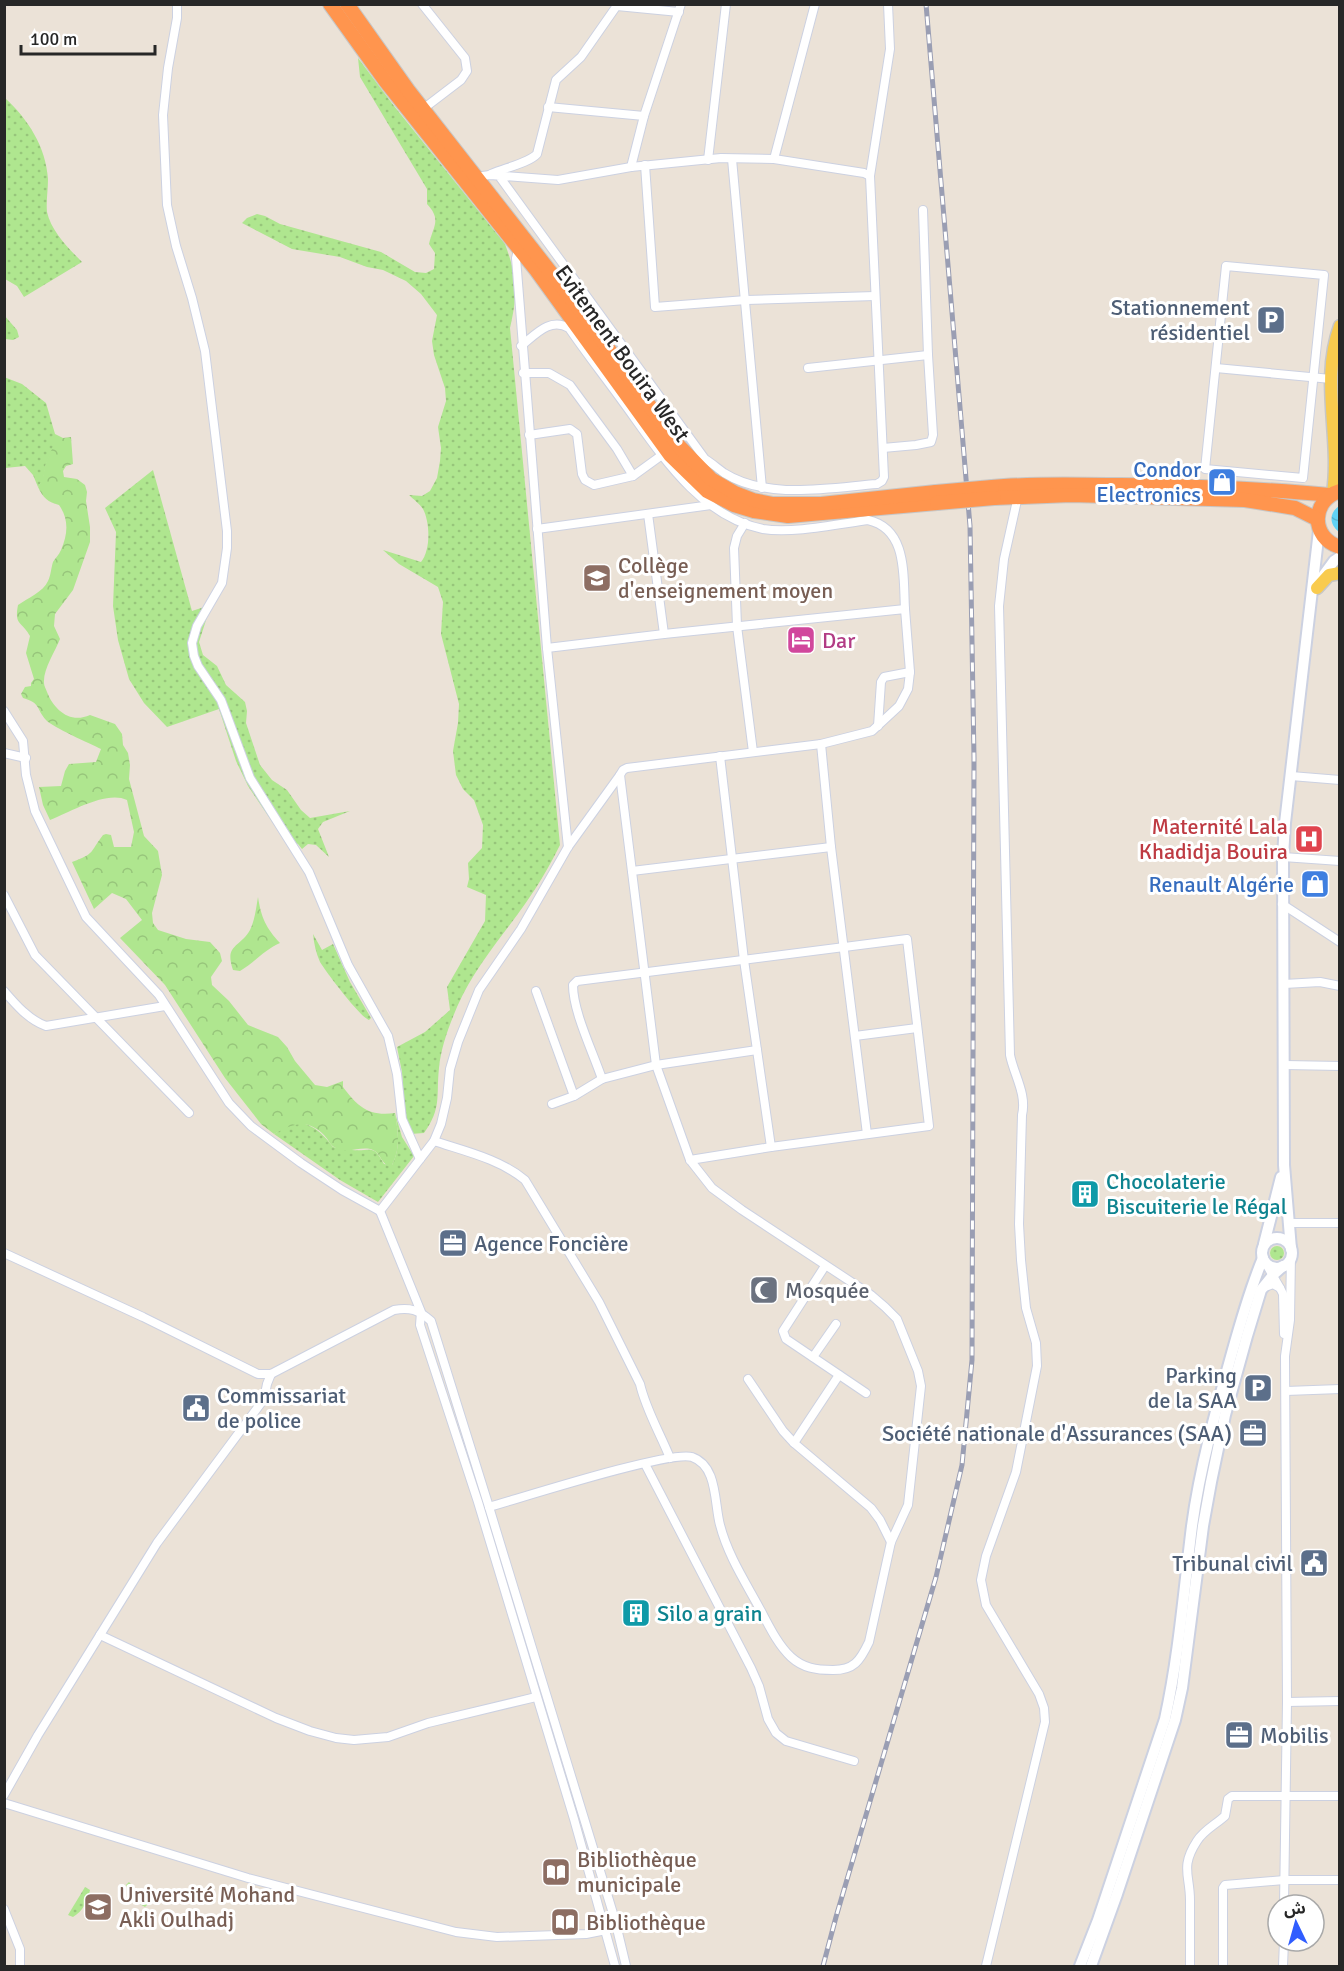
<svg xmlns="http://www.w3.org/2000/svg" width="1344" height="1971" font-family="Signika,'Noto Sans Arabic',sans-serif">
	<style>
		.grass { fill: url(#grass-dots) }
		.forest { fill: url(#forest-crowns) }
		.water { fill: url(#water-waves) }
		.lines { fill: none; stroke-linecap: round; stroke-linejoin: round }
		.street-casing { stroke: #ccd1e1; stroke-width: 10 }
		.secondary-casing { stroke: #ccd1e1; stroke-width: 14 }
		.primary-casing { stroke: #c7c7c7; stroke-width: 15 }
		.highway-casing { stroke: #c7c7c7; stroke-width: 16 }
		.street { stroke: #fff; stroke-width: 8 }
		.secondary { stroke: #fff; stroke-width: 10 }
		.primary { stroke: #f9cb4e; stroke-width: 12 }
		.highway { stroke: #ff954e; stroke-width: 14 }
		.rail-casing { stroke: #9a9eb3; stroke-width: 5 }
		.rail { stroke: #fff; stroke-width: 3; stroke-dasharray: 9; stroke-linecap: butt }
		.highway-bridge-casing { stroke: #c7c7c7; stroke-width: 16; stroke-linecap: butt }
		.highway-bridge { stroke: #ff954e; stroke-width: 14 }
		.labels { text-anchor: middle; stroke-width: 6; stroke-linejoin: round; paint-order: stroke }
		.service-label { font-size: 22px; fill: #4e5e75; stroke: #fff; text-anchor: end }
		.street-label { font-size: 22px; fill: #272727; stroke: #fff }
		.shop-label { font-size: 22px; fill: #366cbe; stroke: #fff; text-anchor: end }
		.education-label { font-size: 22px; fill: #785e54; stroke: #fff; text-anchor: start }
		.hotel-label { font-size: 22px; fill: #b23c85; stroke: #fff; text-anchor: start }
		.health-label { font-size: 22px; fill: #be3a42; stroke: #fff; text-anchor: end }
		.culture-label { font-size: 22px; fill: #0d838f; stroke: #fff; text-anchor: start }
		.worship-label { font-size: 22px; fill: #5b616d; stroke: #fff; text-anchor: start }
	</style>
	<defs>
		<pattern id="grass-dots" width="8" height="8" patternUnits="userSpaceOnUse" patternTransform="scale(1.5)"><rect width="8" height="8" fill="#afe68f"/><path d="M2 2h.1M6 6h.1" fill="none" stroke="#97c57b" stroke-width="1.8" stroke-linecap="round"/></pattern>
		<pattern id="forest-crowns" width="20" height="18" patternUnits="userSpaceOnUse" patternTransform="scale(1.5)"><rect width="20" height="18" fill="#afe68f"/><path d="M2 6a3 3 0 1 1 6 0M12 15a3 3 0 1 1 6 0" fill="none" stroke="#97c57b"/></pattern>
		<pattern id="water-waves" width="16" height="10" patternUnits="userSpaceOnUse" patternTransform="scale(1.5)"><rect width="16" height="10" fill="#61d3f5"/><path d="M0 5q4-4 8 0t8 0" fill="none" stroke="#54b5d2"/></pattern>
	</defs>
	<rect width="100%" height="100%" fill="#ebe2d7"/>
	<g class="grass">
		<path d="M358 58 394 106 505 244C517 276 518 294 510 328L560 845C550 865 538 886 525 904 501 938 474 968 457 1007 449 1026 441 1047 439 1068 436 1096 442 1108 424 1133L410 1134 405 1119 402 1072 397 1047 425 1032 450 1010 447 987 485 921 486 895 467 887 469 879 468 863 482 848 483 825 474 800 463 789 456 775 453 751 458 723 459 704 441 634 443 602 438 587 399 564 383 550 421 562C431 550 430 522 423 509 420 504 413 499 409 495L422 496 430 491 437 478 440 461 441 448 438 427 446 401 445 388 434 355 432 341 437 315 421 294 406 281 383 270 367 267 340 257 292 249 242 223 247 218 257 214 265 216 280 224 381 252 415 272 426 273 434 269 435 253 429 244C433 226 442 220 427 204V189L360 77Z"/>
		<path d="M5 98C28 119 46 147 48 179 48 190 46 202 47 212 51 231 69 249 82 262L24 297 17 286 5 279Z"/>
		<polygon points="4,315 17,330 19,337 13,340 5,339"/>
		<polygon points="4,377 22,384 46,403 55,434 55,444 46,464 43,480 38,487 33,475 25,466 5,468"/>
		<polygon points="153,470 192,611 204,607 208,614 199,642 203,655 217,666 226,685 245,702 247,711 246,723 260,765 272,780 287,790 301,810 310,818 350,811 323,822 318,829 329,857 316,845 308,844 302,849 298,844 281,835 248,786 236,761 219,709 167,727 144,703 129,679 118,640 113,606 116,532 105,508"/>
		<path d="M313 934 322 950 333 944 350 982 371 1018 369 1020C360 1017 326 972 320 962 316 953 314 944 313 934Z"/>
		<path d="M395 1113 402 1137 414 1156 378 1202 340 1180 274 1134C279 1131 286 1126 291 1124 309 1119 324 1135 333 1147 339 1148 346 1150 352 1150 371 1152 373 1143 384 1164L392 1165C401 1147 398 1132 395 1113Z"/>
		<circle cx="1277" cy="1253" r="7"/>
		<path d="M129 1882 148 1904 145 1907C135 1902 130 1895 126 1885Z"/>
		<path d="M85 1887 90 1890C87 1902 83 1911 73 1917L68 1915Z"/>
	</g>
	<g class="forest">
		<path d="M55 434 63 438 71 437 73 464 66 466 63 471 64 477 77 479 85 485 87 492 86 501 90 527V542L73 590 55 614 54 626 60 639C55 652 43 669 44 683 44 686 46 689 47 692 54 710 70 724 90 715L115 724 122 734 123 745 128 753 130 765 129 779 144 836 158 851 162 875 152 913 153 923 158 930 186 939 210 942 220 953 222 961 211 977 212 985 229 1001 248 1025 278 1037 287 1047 295 1061 315 1085 327 1087 343 1081V1087C357 1106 369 1117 395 1113 398 1132 401 1147 392 1165L388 1166C381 1162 380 1153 373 1150 362 1145 350 1154 336 1148 330 1146 329 1140 324 1135 307 1118 292 1124 274 1134L261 1124 225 1078 165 985 120 938 142 920 126 899 112 893 94 909 72 862C96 853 89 853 103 835L106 834 111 835 114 847H131L134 832 127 800C107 790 70 812 50 820L43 805 39 787 61 786 65 771 69 764 96 762 101 749C91 744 52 727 46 720 36 709 41 703 23 698L21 694 25 687 31 686V683L34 679 26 653 30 636C22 621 14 626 18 605 28 598 43 592 48 581 51 575 51 568 53 562 55 558 59 555 61 550 68 534 69 519 59 505 48 502 43 498 38 487 45 477 43 472 46 463 50 452 55 446 55 434Z"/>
		<path d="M258 897C261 917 266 928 280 943 264 950 254 963 240 971L233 970C224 944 240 948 250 930 255 920 256 908 258 897Z"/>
	</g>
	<path class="water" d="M1339 506V532C1329 524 1329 513 1339 506Z"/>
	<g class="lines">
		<g class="street-casing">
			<g id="street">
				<polyline points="177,4 177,18 168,68 163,115 167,205 176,246 192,298 205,351 227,531 227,548 222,583 197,626 192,643 194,656 198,666 221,700 250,778 309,872 348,965 388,1036 397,1074 402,1119 420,1159"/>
				<polyline points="422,4 465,58 467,71 461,80 423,109"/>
				<polyline points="617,6 679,12"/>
				<polyline points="548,107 644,116"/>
				<polyline points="732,159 762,488"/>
				<polyline points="774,159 815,4"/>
				<polyline points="708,160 726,4"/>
				<polyline points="645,165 655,307 746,300 875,296"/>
				<polyline points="631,167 644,116 681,4"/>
				<path d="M491 174C504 168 529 163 537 154L556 80 581 57 618 4"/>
				<polyline points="870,176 890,49 888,4"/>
				<path d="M475 177 490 175 558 180 631 167 721 158 774 159 864 173 870 176 884 477 882 481 877 484C828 488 767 500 724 473 718 469 712 463 705 459L499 176"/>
				<polyline points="519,247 516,258 547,648 568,847"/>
				<polygon points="1226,266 1324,275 1303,478 1205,469"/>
				<path d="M521 346C536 334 550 317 569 328 586 353 605 377 623 402 659 451 698 516 763 529 792 534 838 524 868 520 908 529 903 576 905 609"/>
				<polyline points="808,368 928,355"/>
				<polyline points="1216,368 1331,379"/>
				<polyline points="523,373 549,373 570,385 617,449 633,476"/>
				<polyline points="529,435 570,429 577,434 582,474 585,480 594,485 633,476 662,455"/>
				<polyline points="883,448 916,445 931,442 933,435 928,355 923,210"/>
				<polyline points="745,523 737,536 734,548 737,626 753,752"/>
				<polyline points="537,529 711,505"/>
				<polyline points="547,648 664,634 648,514"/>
				<polyline points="4,711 23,741 26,775 35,811 86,917 159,995 229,1103 251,1126 301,1163 342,1190 380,1211"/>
				<polyline points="878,726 881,682 884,677 910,672"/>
				<polyline points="821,744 831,847 867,1134"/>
				<polyline points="4,753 26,758"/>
				<polyline points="720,756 744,960 771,1147"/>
				<polyline points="1291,776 1340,780"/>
				<polyline points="1283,857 1340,861"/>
				<polyline points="632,871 831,847"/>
				<polyline points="4,895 35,955 189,1113"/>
				<polyline points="1282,904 1340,942"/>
				<polyline points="1284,984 1320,982 1340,986"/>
				<path d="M4 991C16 1005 29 1020 46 1026L165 1006"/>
				<polyline points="536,991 574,1096"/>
				<polyline points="855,1036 917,1028"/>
				<polyline points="1285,1065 1340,1066"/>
				<path d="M602 1079C593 1052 573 1012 573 985L577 981 907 939 929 1126 771 1147 690 1160"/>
				<polyline points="552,1104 574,1096 602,1079 656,1065 757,1050"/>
				<path d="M434 1141C464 1151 500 1159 525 1180L599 1302 640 1384C646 1410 660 1433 670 1458"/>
				<polyline points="1288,1223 1340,1223"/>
				<path d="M4 1253 143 1317 258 1374H271L394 1310C410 1307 419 1310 431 1321L489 1507 615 1920 626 1966"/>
				<polyline points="1265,1262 1280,1288"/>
				<polyline points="825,1266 783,1331 786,1339 866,1393"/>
				<polyline points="1265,1287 1273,1284 1280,1288 1283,1294 1284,1334"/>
				<polyline points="813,1357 836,1324"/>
				<polyline points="748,1379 783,1431 794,1443 871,1508 880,1520 891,1542"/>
				<polyline points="1286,1391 1340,1389"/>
				<polyline points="794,1443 839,1375"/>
				<polyline points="645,1464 751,1668 759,1686 768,1719 776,1733 786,1741 854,1761"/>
				<path d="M489 1507C521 1498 670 1450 692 1457 718 1466 714 1503 720 1525 728 1556 746 1583 761 1611 769 1626 778 1645 791 1657 803 1668 816 1670 833 1670 854 1670 860 1661 869 1642L891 1542 908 1505 921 1386 918 1371 897 1319 885 1307 871 1295 742 1210 712 1188 690 1160 656 1065 620 775 623 770 627 768 821 744 872 731 899 706 908 689 910 672 905 609 664 634"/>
				<polyline points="100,1635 276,1718 310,1731 336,1738 354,1740 388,1737 428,1723 536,1697"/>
				<polyline points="1287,1702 1340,1701"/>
				<polyline points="4,1795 38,1735 157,1543 264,1399 267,1384 271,1374"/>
				<polyline points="4,1803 248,1878 456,1932 497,1937 586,1934 606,1930"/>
				<polyline points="1284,1905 1287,1702 1285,1356 1290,1320 1291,1254"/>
				<polyline points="4,1909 20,1949 20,1966"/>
				<polyline points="615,1966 574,1819 478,1502 420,1325 421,1312 380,1211 434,1141 441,1124 447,1098 450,1069 458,1042 479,990 521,929 568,847 620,775"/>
				<path d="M986 1966 1045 1722 1044 1708 1039 1694 986 1605 981 1580 986 1556 1016 1472 1037 1366 1036 1343 1026 1308 1021 1260 1019 1224 1022 1115C1027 1094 1014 1075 1010 1055L999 606 1004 559 1018 496"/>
				<path d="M1190 1966C1190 1944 1190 1922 1190 1900 1190 1875 1180 1867 1197 1841 1204 1830 1215 1825 1225 1816L1228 1799 1232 1796H1340"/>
				<polyline points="1223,1966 1223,1888 1225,1885 1284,1880 1340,1880"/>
				<polyline points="1283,1966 1284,1941"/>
			</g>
		</g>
		<g class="secondary-casing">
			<g id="secondary">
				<polyline points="1320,580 1334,561 1340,557"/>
				<circle cx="1277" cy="1253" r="15"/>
				<polyline points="1264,1244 1281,1177"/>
				<polyline points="1291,1249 1284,1165 1283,857 1285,823 1319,530"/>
				<path d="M1080 1966 1098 1920 1165 1719C1179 1655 1184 1590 1192 1526 1200 1467 1216 1410 1232 1353 1241 1321 1250 1289 1263 1258"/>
				<polyline points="1091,1966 1117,1894 1175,1720 1182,1688 1203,1526 1211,1482 1225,1415 1247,1336 1261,1290 1274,1274 1283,1266"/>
			</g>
		</g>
		<g class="primary-casing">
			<g id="primary">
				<path d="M1333 493C1341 437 1320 381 1340 326"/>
				<polyline points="1317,588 1329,575 1340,573"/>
			</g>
		</g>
		<g class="highway-casing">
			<g id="highway">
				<polyline points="330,4 386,82 536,270 670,455 707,491 734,505 754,511 788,516 937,503"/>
				<polyline points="347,4 408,90 584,315 678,445 711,479 735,493 753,500 773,504 821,504 936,492"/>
				<path d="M992 487C1035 483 1077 485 1120 485 1190 486 1259 488 1329 495"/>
				<path d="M1340 491C1311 500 1310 538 1340 547"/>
				<polyline points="994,498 1071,495 1245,500 1295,508 1317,519"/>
			</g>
		</g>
		<use href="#street" class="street"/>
		<use href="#secondary" class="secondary"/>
		<use href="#primary" class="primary"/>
		<use href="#highway" class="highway"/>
		<g class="rail-casing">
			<polyline id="rail" points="823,1966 836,1917 936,1577 962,1465 972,1360 974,758 970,526 926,4"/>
		</g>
		<use href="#rail" class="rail"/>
		<g class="highway-bridge-casing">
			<g id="highway-bridge">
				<polyline points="936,492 992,487"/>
				<polyline points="937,503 994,498"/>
			</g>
		</g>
		<use href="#highway-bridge" class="highway-bridge"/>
	</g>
	<defs>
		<g id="parking-square" transform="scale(1.5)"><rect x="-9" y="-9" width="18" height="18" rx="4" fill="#5c6f8a" stroke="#fff"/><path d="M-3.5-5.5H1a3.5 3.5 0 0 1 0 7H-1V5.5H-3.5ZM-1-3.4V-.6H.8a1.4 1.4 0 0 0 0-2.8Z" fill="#fff"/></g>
		<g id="shop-square" transform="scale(1.5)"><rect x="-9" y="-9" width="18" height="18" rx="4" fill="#3f7fe0" stroke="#fff"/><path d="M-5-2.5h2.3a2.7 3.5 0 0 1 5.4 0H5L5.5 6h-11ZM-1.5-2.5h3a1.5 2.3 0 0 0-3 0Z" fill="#fff"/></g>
		<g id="school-square" transform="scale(1.5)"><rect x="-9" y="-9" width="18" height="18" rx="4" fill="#8d6e63" stroke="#fff"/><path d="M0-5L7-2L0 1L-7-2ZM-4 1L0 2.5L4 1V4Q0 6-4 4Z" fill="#fff"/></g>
		<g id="hotel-square" transform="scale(1.5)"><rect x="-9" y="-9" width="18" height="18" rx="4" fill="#d1479c" stroke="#fff"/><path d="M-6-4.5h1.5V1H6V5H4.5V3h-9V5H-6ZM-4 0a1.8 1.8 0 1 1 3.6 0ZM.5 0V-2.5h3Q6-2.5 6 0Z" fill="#fff"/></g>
		<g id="hospital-square" transform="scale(1.5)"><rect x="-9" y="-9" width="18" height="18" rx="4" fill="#e0444e" stroke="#fff"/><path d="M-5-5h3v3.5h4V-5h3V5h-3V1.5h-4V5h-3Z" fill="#fff"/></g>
		<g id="building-square" transform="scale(1.5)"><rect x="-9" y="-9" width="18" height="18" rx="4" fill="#0f9aa8" stroke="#fff"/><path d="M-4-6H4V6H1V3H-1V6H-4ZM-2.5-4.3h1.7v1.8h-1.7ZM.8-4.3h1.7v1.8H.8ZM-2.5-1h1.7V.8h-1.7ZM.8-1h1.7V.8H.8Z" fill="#fff"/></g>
		<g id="office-square" transform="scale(1.5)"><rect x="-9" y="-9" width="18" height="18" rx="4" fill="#5c6f8a" stroke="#fff"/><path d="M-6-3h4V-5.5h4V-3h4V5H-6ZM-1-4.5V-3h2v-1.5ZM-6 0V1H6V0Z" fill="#fff"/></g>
		<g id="mosque-square" transform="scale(1.5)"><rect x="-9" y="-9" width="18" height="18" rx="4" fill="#6b7280" stroke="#fff"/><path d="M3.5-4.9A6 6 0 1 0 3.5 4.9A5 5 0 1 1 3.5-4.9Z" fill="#fff"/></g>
		<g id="civic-square" transform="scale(1.5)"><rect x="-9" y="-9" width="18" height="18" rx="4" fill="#5c6f8a" stroke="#fff"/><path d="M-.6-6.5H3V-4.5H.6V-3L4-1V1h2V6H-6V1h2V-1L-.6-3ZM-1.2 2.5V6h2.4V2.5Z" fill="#fff"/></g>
		<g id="library-square" transform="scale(1.5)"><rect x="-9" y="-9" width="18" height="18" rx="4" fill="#8d6e63" stroke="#fff"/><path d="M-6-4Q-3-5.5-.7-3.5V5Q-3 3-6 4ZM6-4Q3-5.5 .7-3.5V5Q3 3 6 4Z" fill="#fff"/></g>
		<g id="university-square" transform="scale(1.5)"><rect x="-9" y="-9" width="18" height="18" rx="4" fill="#8d6e63" stroke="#fff"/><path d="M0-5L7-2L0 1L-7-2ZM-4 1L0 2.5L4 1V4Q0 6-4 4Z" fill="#fff"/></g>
	</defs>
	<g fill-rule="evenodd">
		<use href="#parking-square" x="1271" y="320"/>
		<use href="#shop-square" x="1222" y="482"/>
		<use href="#school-square" x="597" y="578"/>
		<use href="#hotel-square" x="801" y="640"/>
		<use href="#hospital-square" x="1309" y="839"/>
		<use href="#shop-square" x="1315" y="884"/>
		<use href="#building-square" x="1085" y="1194"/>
		<use href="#office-square" x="453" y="1243"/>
		<use href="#mosque-square" x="764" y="1290"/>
		<use href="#parking-square" x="1258" y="1388"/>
		<use href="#civic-square" x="196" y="1408"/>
		<use href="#office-square" x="1253" y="1433"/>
		<use href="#civic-square" x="1314" y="1563"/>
		<use href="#building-square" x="636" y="1613"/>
		<use href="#office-square" x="1239" y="1735"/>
		<use href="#library-square" x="556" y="1872"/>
		<use href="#university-square" x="98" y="1907"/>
		<use href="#library-square" x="565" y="1922"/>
	</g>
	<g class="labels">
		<g class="service-label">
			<text x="1250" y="315">Stationnement<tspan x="1250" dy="25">résidentiel</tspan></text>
			<text x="474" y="1251" text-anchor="start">Agence Foncière</text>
			<text x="1237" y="1383">Parking<tspan x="1237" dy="25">de la SAA</tspan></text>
			<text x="217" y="1403" text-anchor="start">Commissariat<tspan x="217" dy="25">de police</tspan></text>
			<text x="1232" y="1441">Société nationale d'Assurances (SAA)</text>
			<text x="1293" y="1571">Tribunal civil</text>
			<text x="1260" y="1743" text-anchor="start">Mobilis</text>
		</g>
		<g class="street-label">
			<text transform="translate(623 353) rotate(54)" y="8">Evitement Bouira West</text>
		</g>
		<g class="shop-label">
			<text x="1201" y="477">Condor<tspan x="1201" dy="25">Electronics</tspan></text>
			<text x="1294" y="892">Renault Algérie</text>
		</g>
		<g class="education-label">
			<text x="618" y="573">Collège<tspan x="618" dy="25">d'enseignement moyen</tspan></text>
			<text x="577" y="1867">Bibliothèque<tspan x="577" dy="25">municipale</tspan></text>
			<text x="119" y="1902">Université Mohand<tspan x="119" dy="25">Akli Oulhadj</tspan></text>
			<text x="586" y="1930">Bibliothèque</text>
		</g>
		<g class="hotel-label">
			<text x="822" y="648">Dar</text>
		</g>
		<g class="health-label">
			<text x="1288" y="834">Maternité Lala<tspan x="1288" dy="25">Khadidja Bouira</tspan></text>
		</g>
		<g class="culture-label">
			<text x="1106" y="1189">Chocolaterie<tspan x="1106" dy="25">Biscuiterie le Régal</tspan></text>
			<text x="657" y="1621">Silo a grain</text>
		</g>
		<g class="worship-label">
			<text x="785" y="1298">Mosquée</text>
		</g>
	</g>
	<rect width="1344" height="1971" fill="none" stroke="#272727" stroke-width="12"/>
	<g transform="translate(1296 1923) rotate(355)"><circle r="28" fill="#ffffff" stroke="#a9a9a9" stroke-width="1.5"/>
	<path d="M0-4.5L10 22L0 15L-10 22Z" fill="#305dff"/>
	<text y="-9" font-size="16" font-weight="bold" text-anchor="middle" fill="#272727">ش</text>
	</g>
	<path d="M21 45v9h134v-9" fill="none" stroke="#272727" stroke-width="3"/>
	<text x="30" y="45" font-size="18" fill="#272727" stroke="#ffffff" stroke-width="4.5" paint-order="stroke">100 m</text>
</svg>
